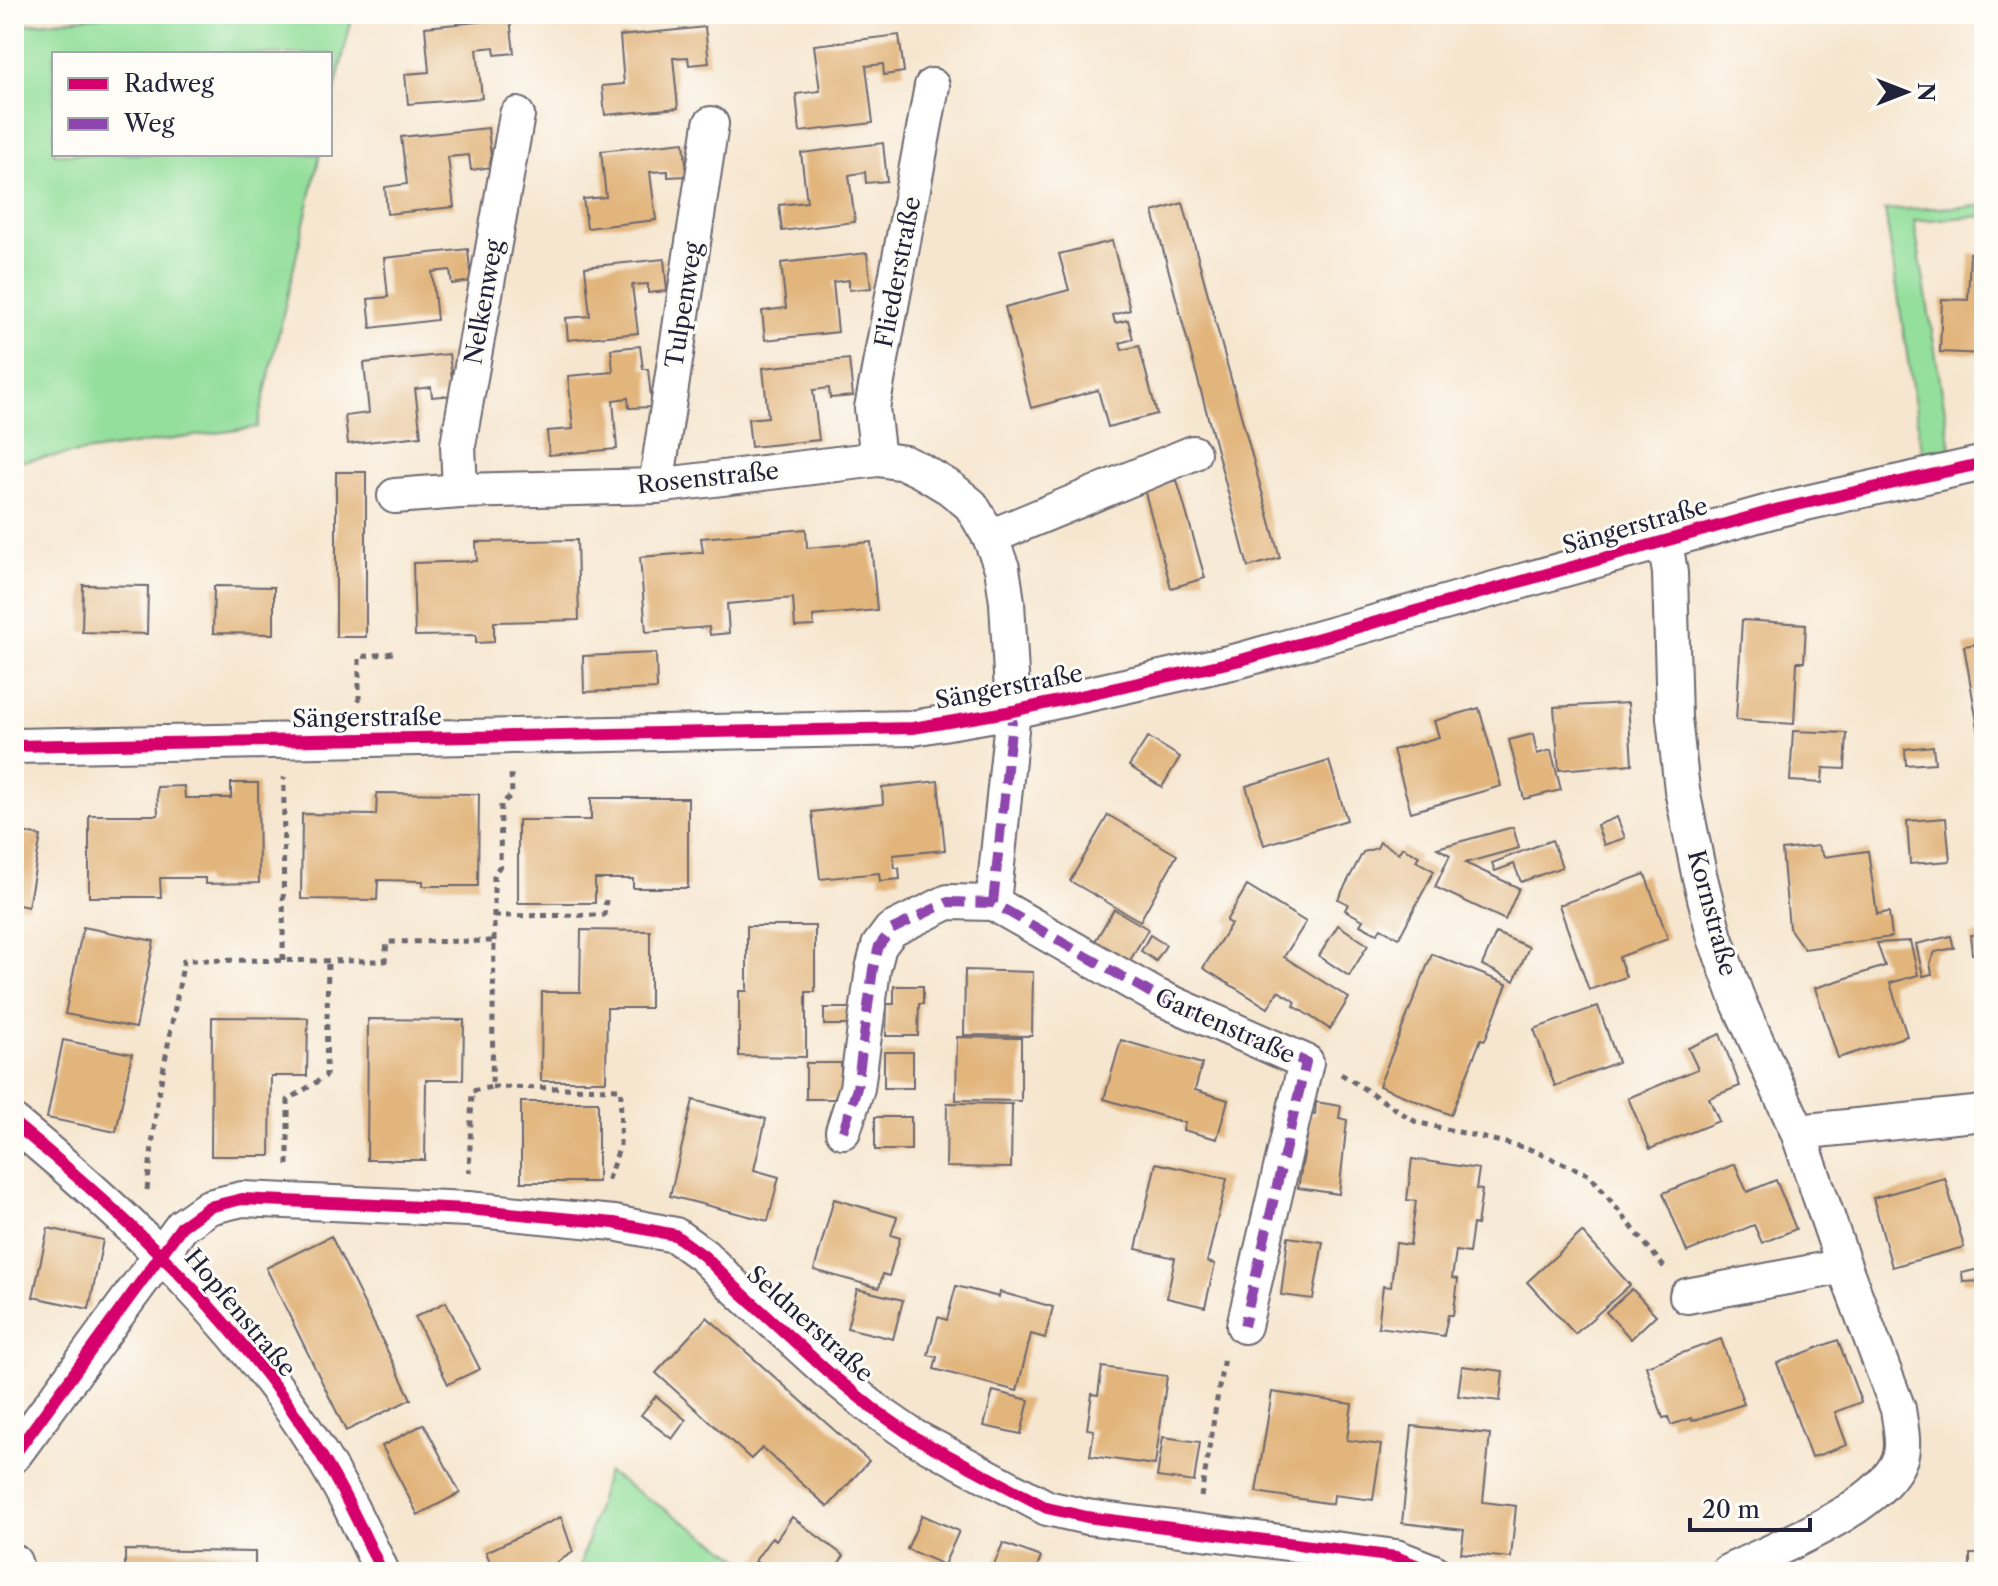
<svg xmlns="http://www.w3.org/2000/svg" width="1998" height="1586" font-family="'Libre Caslon Text',serif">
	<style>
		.green { fill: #94df9c; stroke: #5b806c; stroke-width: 2 }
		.building { fill: #e2b57d }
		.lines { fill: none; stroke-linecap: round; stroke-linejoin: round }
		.street-casing { stroke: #6c676f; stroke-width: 38 }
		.path { stroke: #6c676f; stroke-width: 5; stroke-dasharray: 6 6; stroke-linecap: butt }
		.street { stroke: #fff; stroke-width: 34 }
		.quiet { stroke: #8e44ad; stroke-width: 10; stroke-dasharray: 20 10; stroke-linecap: butt }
		.cycleway-casing { stroke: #fdfcf7; stroke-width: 17 }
		.cycleway { stroke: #d6006c; stroke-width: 12 }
		.labels { text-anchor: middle; stroke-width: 6; stroke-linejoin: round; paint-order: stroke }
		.street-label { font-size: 24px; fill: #22223b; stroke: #fdfcf7 }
	</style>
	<rect width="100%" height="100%" fill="#fdfcf7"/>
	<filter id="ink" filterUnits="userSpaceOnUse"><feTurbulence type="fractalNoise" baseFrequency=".0125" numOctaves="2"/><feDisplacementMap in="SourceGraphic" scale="16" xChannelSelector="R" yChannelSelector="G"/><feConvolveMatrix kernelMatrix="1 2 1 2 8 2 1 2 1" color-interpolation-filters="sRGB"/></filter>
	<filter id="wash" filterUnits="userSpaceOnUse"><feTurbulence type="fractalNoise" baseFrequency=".006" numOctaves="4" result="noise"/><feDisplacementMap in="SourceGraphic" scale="32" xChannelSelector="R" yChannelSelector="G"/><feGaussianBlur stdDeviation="1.8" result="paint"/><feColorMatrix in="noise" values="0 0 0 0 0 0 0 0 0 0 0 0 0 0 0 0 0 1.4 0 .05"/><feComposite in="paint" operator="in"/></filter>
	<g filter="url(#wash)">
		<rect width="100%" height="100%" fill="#f6e6cf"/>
		<g class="green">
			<polygon points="117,14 353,14 330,111 330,54 54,54 54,154 320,154 257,427 14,462 14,26"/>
			<polygon points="1984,206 1984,216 1914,221 1951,448 1922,452 1885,210"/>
			<polygon points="607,1472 762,1572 578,1572"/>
		</g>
		<g id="blocks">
			<g class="building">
				<polygon points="510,19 514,53 495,55 494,47 477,49 482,98 408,104 405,74 429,72 425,27"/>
				<polygon points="705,27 709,63 689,65 688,57 673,58 678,108 605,115 602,86 624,84 620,36"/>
				<polygon points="899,35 904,72 884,75 883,64 866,66 873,123 800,132 796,94 820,91 814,45"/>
				<polygon points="488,128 492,167 471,170 469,155 448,157 454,207 387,214 385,187 407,184 401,137"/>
				<polygon points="684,142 687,176 668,177 668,171 650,172 656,220 587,228 583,199 606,197 601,151"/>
				<polygon points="883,143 887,181 866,183 865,172 849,175 855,222 782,231 779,205 807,202 801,153"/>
				<polygon points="1183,203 1280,558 1248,567 1153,212"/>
				<polygon points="1112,241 1130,310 1113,315 1115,323 1128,320 1133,339 1120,343 1122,350 1139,346 1157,414 1108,427 1098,390 1031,408 1005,307 1069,290 1059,254"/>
				<polygon points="468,249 471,281 452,284 450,270 432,272 437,320 371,328 368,299 388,297 384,258"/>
				<polygon points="867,253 871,288 849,290 849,280 833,282 838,332 765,340 762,311 786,308 781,263"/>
				<polygon points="1970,253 1984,254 1984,354 1940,352 1942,299 1968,300"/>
				<polygon points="664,259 667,291 648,293 648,284 632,285 638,333 568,340 566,318 590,316 585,267"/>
				<polygon points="640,346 643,369 648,369 652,407 629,408 628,398 613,400 617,449 549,455 547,431 573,429 568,376 613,372 611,349"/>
				<polygon points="449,354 454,395 432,397 431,387 415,389 421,436 348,444 345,416 369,413 364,363"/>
				<polygon points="849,359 853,396 830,398 829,388 813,390 819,440 751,447 748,419 768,417 763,368"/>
				<rect x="336" y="472" width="30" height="165"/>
				<polygon points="1177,480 1205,578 1171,588 1144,489"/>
				<polygon points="806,529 807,548 871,542 877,610 813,616 814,626 795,627 793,598 727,604 729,633 710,635 709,627 646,632 640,557 703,552 701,538"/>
				<polygon points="577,540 579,620 494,622 494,642 476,643 476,635 415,636 413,563 477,561 476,542"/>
				<polygon points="83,585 148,586 147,634 82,632"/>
				<polygon points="214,586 274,587 274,634 213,633"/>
				<polygon points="1742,620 1806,624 1804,662 1797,662 1794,724 1736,720"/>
				<polygon points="1984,643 1984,739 1980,740 1964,646"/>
				<polygon points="656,653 657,689 584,692 583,656"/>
				<polygon points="1628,703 1632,764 1559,770 1554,707"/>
				<polygon points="1479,708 1501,786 1411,812 1393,750 1439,737 1434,721"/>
				<polygon points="1793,731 1847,733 1845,769 1823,768 1822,783 1790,781"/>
				<polygon points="1533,734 1537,754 1551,750 1561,790 1524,799 1509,740"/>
				<polygon points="1148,737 1180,757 1162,787 1129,766"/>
				<polygon points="1933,746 1935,763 1906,765 1905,749"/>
				<polygon points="1329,761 1347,820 1264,845 1246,786"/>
				<polygon points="938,781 945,850 893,855 895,868 899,868 900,879 880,881 879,873 820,879 812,812 883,804 882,787"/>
				<polygon points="231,783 258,783 259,883 205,884 205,878 160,878 161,897 89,897 89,815 158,815 157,787 184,786 185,798 231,798"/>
				<polygon points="377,793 479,794 478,886 423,886 423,881 378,880 377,900 301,899 302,814 376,815"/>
				<polygon points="591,798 688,798 688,888 633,888 633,879 595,879 595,903 518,903 518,820 591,820"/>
				<polygon points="1108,815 1177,855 1140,921 1070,881"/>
				<polygon points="1617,817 1625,838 1604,845 1597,825"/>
				<polygon points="1946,818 1950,861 1910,864 1907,821"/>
				<polygon points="1513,827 1519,848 1465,863 1519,888 1505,920 1435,887 1450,855 1437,848"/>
				<polygon points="14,831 41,836 28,907 14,904"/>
				<polygon points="1552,840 1562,867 1521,882 1514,864 1495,871 1492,863"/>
				<polygon points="1380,842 1399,853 1402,847 1419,856 1416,861 1434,871 1399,938 1381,928 1377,934 1360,925 1363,920 1345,910 1348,904 1338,899 1363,852 1377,848"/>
				<polygon points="1818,846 1824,857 1868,851 1877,914 1889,912 1892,937 1804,949 1789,928 1782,850"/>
				<polygon points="1645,874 1668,939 1619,957 1626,977 1589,990 1559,905"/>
				<polygon points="1247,886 1306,922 1284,957 1349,998 1330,1029 1294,1006 1296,1002 1278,991 1268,1008 1203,968 1231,924 1226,921"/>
				<polygon points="1114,909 1148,929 1128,964 1094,943"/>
				<polygon points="1338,925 1368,945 1349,976 1319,956"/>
				<polygon points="747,926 815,926 815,992 806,992 806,1057 739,1056 739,991 747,991"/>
				<polygon points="83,927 154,941 136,1028 65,1014"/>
				<polygon points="581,930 650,931 650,1008 607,1008 606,1081 541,1081 542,992 580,992"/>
				<polygon points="1496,933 1529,947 1514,981 1482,965"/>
				<polygon points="1984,934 1984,953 1972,954 1970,935"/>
				<polygon points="1150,935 1166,945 1156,961 1141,951"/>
				<polygon points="1951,936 1954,948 1935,952 1930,963 1932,974 1923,976 1916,944"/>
				<polygon points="14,941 20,942 15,967 14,966"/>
				<polygon points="1910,941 1918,975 1890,983 1907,1036 1838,1058 1815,988 1885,966 1877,943"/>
				<polygon points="1432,954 1507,984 1485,1040 1481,1039 1451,1115 1379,1086"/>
				<polygon points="1984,965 1984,985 1983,985 1978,967"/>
				<polygon points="965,970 1033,972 1032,1036 964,1035"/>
				<polygon points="894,986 923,986 923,1004 919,1004 918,1036 886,1036 887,1004 894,1004"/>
				<polygon points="1598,1006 1618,1062 1555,1086 1534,1029"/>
				<polygon points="824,1008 856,1008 855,1025 824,1025"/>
				<polygon points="212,1017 308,1018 307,1076 271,1076 270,1156 211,1156"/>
				<polygon points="368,1019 464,1020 463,1080 426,1080 425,1160 367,1160"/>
				<polygon points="1720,1034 1740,1086 1709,1098 1719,1121 1650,1149 1628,1098 1698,1069 1688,1048"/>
				<polygon points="957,1037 1021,1038 1021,1101 956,1100"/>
				<polygon points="63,1040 132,1054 116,1132 47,1118"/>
				<polygon points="1121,1040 1202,1064 1195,1090 1228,1100 1217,1139 1183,1130 1185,1123 1104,1099"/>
				<rect x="884" y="1052" width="29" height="36"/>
				<rect x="806" y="1063" width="35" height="36"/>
				<polygon points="693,1100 766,1119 754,1170 779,1177 768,1221 670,1196"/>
				<rect x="521" y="1102" width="77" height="80"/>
				<polygon points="1316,1102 1341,1106 1339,1118 1347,1120 1339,1194 1298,1188 1311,1114 1315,1115"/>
				<polygon points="947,1103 1012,1104 1011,1168 946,1167"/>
				<rect x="875" y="1117" width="36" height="33"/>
				<polygon points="1412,1159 1479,1169 1476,1189 1482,1190 1477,1225 1473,1224 1469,1253 1456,1251 1452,1278 1458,1279 1456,1296 1453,1315 1448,1315 1444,1336 1378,1327 1383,1286 1391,1287 1396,1243 1410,1245 1416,1201 1407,1200"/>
				<polygon points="1156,1163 1227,1179 1207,1262 1215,1264 1205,1307 1167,1298 1175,1258 1136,1249"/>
				<polygon points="1735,1164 1747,1192 1776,1180 1796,1229 1762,1243 1754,1225 1687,1252 1663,1193"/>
				<polygon points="1945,1178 1964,1247 1892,1267 1873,1198"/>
				<polygon points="834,1199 897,1217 891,1235 900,1238 889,1276 883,1274 879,1288 814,1270"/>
				<polygon points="48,1228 103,1240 89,1309 33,1297"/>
				<polygon points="1582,1232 1630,1285 1575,1334 1527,1282"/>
				<polygon points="331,1236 411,1399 346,1431 266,1268"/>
				<polygon points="1288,1237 1323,1242 1313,1299 1281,1295"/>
				<polygon points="1984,1248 1984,1281 1963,1282 1962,1273 1979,1269 1978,1249"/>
				<polygon points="956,1286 999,1297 1000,1292 1053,1307 1045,1338 1031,1334 1017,1391 934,1369 937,1357 928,1355 938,1317 947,1320"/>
				<polygon points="857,1289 903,1300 893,1339 847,1328"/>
				<polygon points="1632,1289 1656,1315 1631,1339 1606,1312"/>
				<polygon points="446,1302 480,1369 448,1384 415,1317"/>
				<polygon points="707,1317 869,1461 828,1507 762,1448 751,1459 656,1373"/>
				<polygon points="1721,1339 1744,1404 1692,1421 1691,1418 1671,1425 1668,1417 1663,1418 1646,1366"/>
				<polygon points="1838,1340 1861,1402 1835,1412 1847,1445 1811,1458 1777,1363"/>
				<polygon points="1462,1366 1503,1371 1500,1401 1458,1396"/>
				<polygon points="1102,1367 1167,1376 1155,1465 1090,1456 1094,1430 1087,1429 1092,1394 1098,1395"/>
				<polygon points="993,1391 1029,1400 1021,1434 984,1426"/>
				<polygon points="1272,1392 1352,1404 1347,1440 1381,1445 1373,1500 1334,1495 1333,1504 1256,1492"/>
				<polygon points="656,1396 686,1420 672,1439 641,1415"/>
				<polygon points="424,1424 460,1493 418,1515 382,1446"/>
				<polygon points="1412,1426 1490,1434 1483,1502 1516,1506 1511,1558 1461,1553 1464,1530 1402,1523"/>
				<polygon points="1163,1437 1200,1442 1194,1482 1157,1477"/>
				<polygon points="922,1515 959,1531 944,1565 907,1549"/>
				<polygon points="561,1517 573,1552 556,1563 560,1572 494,1572 486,1552"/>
				<polygon points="792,1517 844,1556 832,1572 802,1572 797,1569 795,1572 771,1572 755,1561 772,1537 776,1540"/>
				<polygon points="1003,1543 1041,1557 1035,1572 991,1572"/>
				<polygon points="125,1550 255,1552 255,1572 125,1572"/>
				<rect x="1970" y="1554" width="14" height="18"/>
			</g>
		</g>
	</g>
	<g filter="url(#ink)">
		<use href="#blocks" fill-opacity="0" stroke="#6c676f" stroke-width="2"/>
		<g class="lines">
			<g class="street-casing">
				<g id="street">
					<polyline points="878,459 872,408 932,86"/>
					<polyline points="656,486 711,124"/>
					<polyline points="460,491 458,445 517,115"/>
					<polyline points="395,496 460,491 656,486 878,459 905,463 920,470 950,488 971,505 990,537 1002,568 1007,602 1013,711 993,903"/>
					<polyline points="990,537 1193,453"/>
					<path d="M1665 541 1670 573 1674 718 1682 790 1699 874 1715 938 1739 1003 1798 1132 1844 1266 1898 1409C1900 1424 1905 1444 1900 1458 1883 1508 1774 1549 1728 1572"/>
					<polyline points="14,746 913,728 1013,711 1241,660 1779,509 1984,463"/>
					<path d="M14 1123C128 1217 243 1326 320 1453 344 1491 363 1532 382 1572"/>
					<polyline points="843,1131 857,1088 873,969 879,946 891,930 948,902 993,903 1156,996 1306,1062 1244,1326"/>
					<polyline points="1798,1132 1984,1113"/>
					<polyline points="1687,1296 1844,1266"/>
					<polyline points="14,1455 182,1226 209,1207 242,1199 468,1209 614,1223 675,1235 704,1256 735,1287 827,1371 875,1410 914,1437 1047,1508 1087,1517 1396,1557 1434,1572"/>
					<polyline points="14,1562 17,1572"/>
				</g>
			</g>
			<g class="path">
				<polyline points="359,701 359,657 393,653"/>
				<polyline points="494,916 604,915 606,900"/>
				<polyline points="494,941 494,874 500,866 501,804 512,795 511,773"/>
				<polyline points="283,960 284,777"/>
				<polyline points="1341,1074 1416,1122 1527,1148 1590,1175 1664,1267"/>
				<polyline points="492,1087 621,1089 620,1146 606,1184"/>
				<polyline points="288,1165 288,1100 326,1076 328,961"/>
				<polyline points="147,1190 157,1103 184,960 385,961 387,942 494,941 492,1087 472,1091 469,1173"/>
				<polyline points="1201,1497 1224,1357"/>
			</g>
			<use href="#street" class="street"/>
			<g class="quiet">
				<polyline points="993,903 1013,711"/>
				<polyline points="843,1131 857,1088 873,969 879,946 891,930 948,902 993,903 1156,996 1306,1062 1244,1326"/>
			</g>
			<g class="cycleway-casing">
				<g id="cycleway">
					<polyline points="14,746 913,728 1013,711 1241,660 1779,509 1984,463"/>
					<path d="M14 1123C128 1217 243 1326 320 1453 344 1491 363 1532 382 1572"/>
					<polyline points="14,1455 182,1226 209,1207 242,1199 468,1209 614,1223 675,1235 704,1256 735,1287 827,1371 875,1410 914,1437 1047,1508 1087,1517 1396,1557 1434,1572"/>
				</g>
			</g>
			<use href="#cycleway" class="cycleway"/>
		</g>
	</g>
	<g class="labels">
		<g class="street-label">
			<text transform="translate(898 272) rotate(-79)" y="8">Fliederstraße</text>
			<text transform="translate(484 302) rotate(-80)" y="8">Nelkenweg</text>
			<text transform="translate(684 305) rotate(-81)" y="8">Tulpenweg</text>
			<text transform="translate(708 478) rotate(-6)" y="8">Rosenstraße</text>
			<text transform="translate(1635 526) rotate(-16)" y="8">Sängerstraße</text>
			<text transform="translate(1009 687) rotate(-11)" y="8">Sängerstraße</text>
			<text transform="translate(367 718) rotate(-1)" y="8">Sängerstraße</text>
			<text transform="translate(1712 913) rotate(75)" y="8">Kornstraße</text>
			<text transform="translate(1225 1026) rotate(24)" y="8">Gartenstraße</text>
			<text transform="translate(240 1313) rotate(50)" y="8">Hopfenstraße</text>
			<text transform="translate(810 1324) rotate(42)" y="8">Seldnerstraße</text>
		</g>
	</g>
	<rect width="1998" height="1586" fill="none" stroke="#fdfcf7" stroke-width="48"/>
	<rect x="52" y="52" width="280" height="104" fill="#fdfcf7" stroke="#a5a5ac" stroke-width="2"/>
	<rect x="68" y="78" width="40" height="12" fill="#d6006c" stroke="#a5a5ac" stroke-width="2"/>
	<text x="124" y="92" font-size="24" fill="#22223b">Radweg</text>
	<rect x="68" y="118" width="40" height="12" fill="#8e44ad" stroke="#a5a5ac" stroke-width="2"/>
	<text x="124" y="132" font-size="24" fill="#22223b">Weg</text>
	<g transform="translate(1906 92) rotate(90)" stroke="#fdfcf7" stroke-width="6" paint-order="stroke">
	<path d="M0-6L14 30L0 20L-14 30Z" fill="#22223b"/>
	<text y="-12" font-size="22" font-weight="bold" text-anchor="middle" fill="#22223b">N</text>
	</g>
	<path d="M1690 1518v12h120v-12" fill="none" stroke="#22223b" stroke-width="4"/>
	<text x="1702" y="1518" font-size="24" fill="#22223b" stroke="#fdfcf7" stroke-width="6" paint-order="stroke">20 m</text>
</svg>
